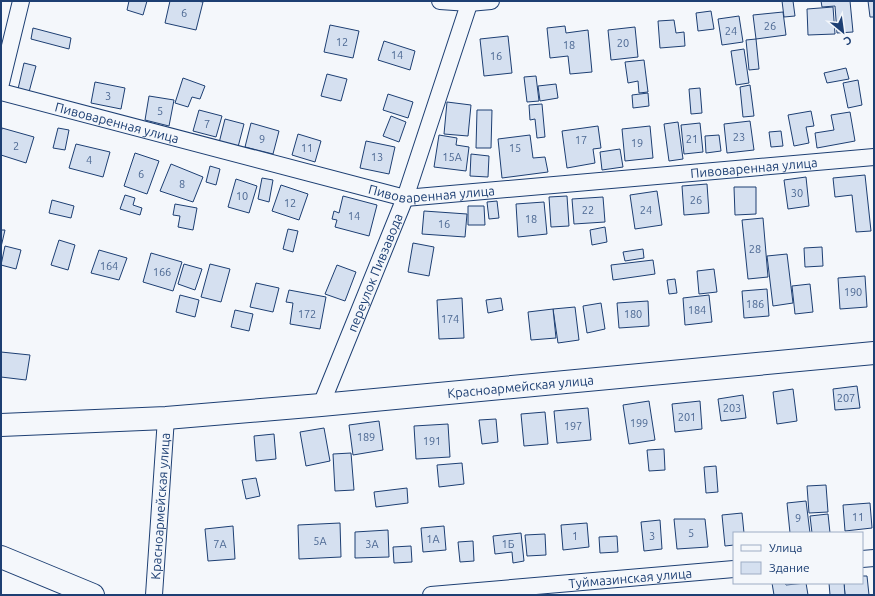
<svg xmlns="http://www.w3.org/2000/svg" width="875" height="596" font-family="Ubuntu,sans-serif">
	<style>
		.building { fill: #d5e0f0; stroke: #1d3f73 }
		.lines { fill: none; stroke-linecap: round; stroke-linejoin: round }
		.street-casing { stroke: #1d3f73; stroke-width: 18 }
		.secondary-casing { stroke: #1d3f73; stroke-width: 24 }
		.street { stroke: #f4f7fb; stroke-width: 16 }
		.secondary { stroke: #f4f7fb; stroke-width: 22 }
		.labels { text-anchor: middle; stroke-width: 3; stroke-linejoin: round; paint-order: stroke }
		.number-label { font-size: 11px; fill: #4b6792 }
		.street-label { font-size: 13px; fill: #1d3f73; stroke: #f4f7fb }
	</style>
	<rect width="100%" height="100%" fill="#f4f7fb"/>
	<g class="building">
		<polygon points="129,1 147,1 143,15 127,10"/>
		<polygon points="170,1 197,1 203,2 196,30 165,23"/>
		<polygon points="782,1 793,1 795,16 784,17"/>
		<polygon points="821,1 850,1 853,32 837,33 835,6 822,7"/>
		<polygon points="868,1 874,1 874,17 870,17"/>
		<polygon points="833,7 835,34 808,35 807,9"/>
		<polygon points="711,11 714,29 698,31 696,13"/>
		<polygon points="783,12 786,35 756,39 753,15"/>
		<polygon points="739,16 743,42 722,45 718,19"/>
		<polygon points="674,20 676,33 684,32 685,46 660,48 658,21"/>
		<polygon points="330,25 359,31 353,58 324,52"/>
		<polygon points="565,26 566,33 588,30 592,72 570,74 568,56 550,58 547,28"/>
		<polygon points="635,27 638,57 611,60 608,30"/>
		<polygon points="33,28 71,38 69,49 31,39"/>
		<polygon points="508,36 512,73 484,76 480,39"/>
		<polygon points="756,39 759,69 749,70 746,40"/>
		<polygon points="384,41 415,51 410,70 378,60"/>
		<polygon points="744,49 749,83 736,85 731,51"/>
		<polygon points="644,60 648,92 639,93 638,81 628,83 625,62"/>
		<polygon points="24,63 36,66 29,92 18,89"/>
		<polygon points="846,68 849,79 827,83 824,73"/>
		<polygon points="327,74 347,79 341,101 321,96"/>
		<polygon points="536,76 539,101 527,102 524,77"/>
		<polygon points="183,78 205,86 200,99 192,97 188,107 175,103"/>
		<polygon points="858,80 862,105 848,108 843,83"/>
		<polygon points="95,82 125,88 121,109 91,103"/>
		<polygon points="556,84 558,98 540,101 538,86"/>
		<polygon points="750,85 754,116 743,117 740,87"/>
		<polygon points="700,88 702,113 691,114 689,89"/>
		<polygon points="648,93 649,106 633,108 632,95"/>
		<polygon points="388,94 413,102 408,118 383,110"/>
		<polygon points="149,96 174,100 169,126 145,120"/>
		<polygon points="447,102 471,105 468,136 444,134"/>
		<polygon points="542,104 545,137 537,138 535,119 530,120 529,105"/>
		<polygon points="199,110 222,116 216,137 193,131"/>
		<polygon points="477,110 492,110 491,148 476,148"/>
		<polygon points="811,111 814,126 806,127 809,143 794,146 788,115"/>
		<polygon points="850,112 855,141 817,148 815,133 834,130 831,115"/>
		<polygon points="391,116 406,122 399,142 383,136"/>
		<polygon points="225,119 244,124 238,147 219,143"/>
		<polygon points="750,121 754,150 727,153 724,124"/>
		<polygon points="678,122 683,159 669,161 664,124"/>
		<polygon points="251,123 279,131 273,154 245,147"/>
		<polygon points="700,123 703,152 684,154 681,125"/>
		<polygon points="598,126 601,148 593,149 595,163 567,168 562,131"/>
		<polygon points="650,126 653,158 625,161 622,129"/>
		<polygon points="2,128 34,137 26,163 1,155 1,133"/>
		<polygon points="58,128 69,130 65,150 53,148"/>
		<polygon points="781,131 783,146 771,147 769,132"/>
		<polygon points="298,134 321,141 315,162 292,155"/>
		<polygon points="439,135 457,138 456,145 469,147 466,171 434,167"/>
		<polygon points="530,135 533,158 545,157 548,172 502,178 498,139"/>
		<polygon points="719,135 721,151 706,153 705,136"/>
		<polygon points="366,141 395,147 389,174 360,168"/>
		<polygon points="76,144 110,152 103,177 69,168"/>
		<polygon points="620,149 623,167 602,170 600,152"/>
		<polygon points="135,153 159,161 147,194 124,186"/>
		<polygon points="471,154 489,156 488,177 470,176"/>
		<polygon points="171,164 203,177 193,202 160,191"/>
		<polygon points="210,166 220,169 216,185 206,182"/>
		<polygon points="865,175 871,231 856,232 852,195 835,197 833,178"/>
		<polygon points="806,177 809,206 788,209 784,180"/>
		<polygon points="262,178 273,180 269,202 258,199"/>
		<polygon points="236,179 257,186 249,213 228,207"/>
		<polygon points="707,184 709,213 684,215 682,186"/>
		<polygon points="281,185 308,194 299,220 272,211"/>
		<polygon points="734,187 756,187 756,214 735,215"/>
		<polygon points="657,191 662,225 635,229 630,195"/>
		<polygon points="125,195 135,198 133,205 142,208 140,215 120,209"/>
		<polygon points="343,196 377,205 369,236 335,227 337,220 332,219 334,211 339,213"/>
		<polygon points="567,196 569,226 551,227 549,197"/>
		<polygon points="603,197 605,222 574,224 572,199"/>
		<polygon points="52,200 74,206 71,218 49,213"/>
		<polygon points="497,201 499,218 489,219 487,202"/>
		<polygon points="544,202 547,234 518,237 516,204"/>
		<polygon points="175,204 197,208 193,230 178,227 180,216 173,215"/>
		<polygon points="468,206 484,206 485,225 468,225"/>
		<polygon points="424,211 467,214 465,237 422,234"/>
		<polygon points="763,218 768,277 748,279 742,220"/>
		<polygon points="605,227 607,242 592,245 590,230"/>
		<polygon points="288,229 298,231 293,252 283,249"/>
		<polygon points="1,230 5,230 1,247"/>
		<polygon points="59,240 75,245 68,270 51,265"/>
		<polygon points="413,243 434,247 429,276 408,272"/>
		<polygon points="5,246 21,250 16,269 1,265"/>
		<polygon points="822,247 823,266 805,267 804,248"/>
		<polygon points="643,249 644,258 625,261 623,252"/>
		<polygon points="99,250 127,258 119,280 91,273"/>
		<polygon points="151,253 182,262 173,291 143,282"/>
		<polygon points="787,254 793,303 773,306 767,256"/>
		<polygon points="653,260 655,274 613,280 611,265"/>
		<polygon points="184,264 202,269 195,290 178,284"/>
		<polygon points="210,264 230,269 221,302 201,297"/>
		<polygon points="337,265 356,272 345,301 325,294"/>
		<polygon points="714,269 717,292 699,294 697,271"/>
		<polygon points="865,276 867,307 840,309 838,278"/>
		<polygon points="675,279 677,293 669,294 667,280"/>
		<polygon points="256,283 279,288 273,312 250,307"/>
		<polygon points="810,284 813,312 795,314 792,286"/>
		<polygon points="767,289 769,316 744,318 742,291"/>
		<polygon points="289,290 326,297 320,329 290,324 293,303 286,302"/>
		<polygon points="180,295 199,300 195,317 176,312"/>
		<polygon points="709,295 712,322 685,325 683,298"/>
		<polygon points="462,298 464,338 439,339 437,300"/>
		<polygon points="501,298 503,310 488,313 486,300"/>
		<polygon points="648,301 649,326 619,328 617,303"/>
		<polygon points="601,303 605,329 587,333 583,306"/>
		<polygon points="575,307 579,340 558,343 553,309"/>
		<polygon points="553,309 556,338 531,340 528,312"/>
		<polygon points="235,310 253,314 249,331 231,327"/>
		<polygon points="1,352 30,355 26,380 1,377"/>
		<polygon points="857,386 860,408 835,410 833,389"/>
		<polygon points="793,389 797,421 777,424 773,392"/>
		<polygon points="743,395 746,418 721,421 718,399"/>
		<polygon points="649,401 655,440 629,444 623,405"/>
		<polygon points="700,401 702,429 675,432 672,404"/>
		<polygon points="588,408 591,440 557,443 554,411"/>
		<polygon points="545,412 548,444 524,446 521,414"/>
		<polygon points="496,419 498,442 482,444 479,420"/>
		<polygon points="379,421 383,450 353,455 349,425"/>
		<polygon points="448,424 450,457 416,459 414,426"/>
		<polygon points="324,428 330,461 306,466 300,432"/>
		<polygon points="274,434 276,459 256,461 254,436"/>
		<polygon points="664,449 665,470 649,471 647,450"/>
		<polygon points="351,453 354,490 335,491 333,454"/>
		<polygon points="462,463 464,484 439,487 437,465"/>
		<polygon points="716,466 718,492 706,493 704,467"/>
		<polygon points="256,478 260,496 246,499 242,480"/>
		<polygon points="826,485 828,512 809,513 807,486"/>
		<polygon points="407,488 408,503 376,507 374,492"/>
		<polygon points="806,501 810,533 790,533 787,503"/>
		<polygon points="870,503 872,528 845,531 843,505"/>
		<polygon points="742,513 744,533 734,533 734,545 725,546 722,515"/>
		<polygon points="828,514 830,533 812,533 810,516"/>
		<polygon points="674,519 705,519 708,547 677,549"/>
		<polygon points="660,520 662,549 644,551 641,522"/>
		<polygon points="340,523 341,557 299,559 298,525"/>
		<polygon points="587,523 589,547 563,550 561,525"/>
		<polygon points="233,526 235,559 208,561 205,529"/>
		<polygon points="444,526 446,550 423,552 421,528"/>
		<polygon points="388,530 389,557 355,558 355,532"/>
		<polygon points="521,533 524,561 513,563 512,552 495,554 493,536"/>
		<polygon points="545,534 546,555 527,556 525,535"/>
		<polygon points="617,536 618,552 600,553 599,537"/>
		<polygon points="473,541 474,561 460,562 458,542"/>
		<polygon points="411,546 412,562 394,563 393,547"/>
		<polygon points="862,576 867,576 869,595 845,595 844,583 862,583"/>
		<polygon points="772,583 785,583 786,585 806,583 808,595 774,595"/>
		<polygon points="829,583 844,583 845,595 830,595"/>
	</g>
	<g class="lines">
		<g class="street-casing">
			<g id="street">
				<polyline points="440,1 469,3 491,1"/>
				<polyline points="1,83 21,1"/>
				<path id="s1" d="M1 92 405 198 874 157"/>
				<path id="s2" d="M321 405 405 198 470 1"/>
				<polyline points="862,559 874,558"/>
				<path id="s3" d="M154 595 166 418"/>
				<path id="s4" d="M431 595 734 569"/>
			</g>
		</g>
		<g class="secondary-casing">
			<g id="secondary">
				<path id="s5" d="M1 425 166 418 321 405 874 353"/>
				<polyline points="1,557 93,595"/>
			</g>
		</g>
		<use href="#street" class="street"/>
		<use href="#secondary" class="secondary"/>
	</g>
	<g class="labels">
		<g class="number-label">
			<text x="184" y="17">6</text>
			<text x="770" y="30">26</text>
			<text x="731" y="35">24</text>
			<text x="342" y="46">12</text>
			<text x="623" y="47">20</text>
			<text x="569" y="49">18</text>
			<text x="397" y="59">14</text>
			<text x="496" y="60">16</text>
			<text x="108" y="100">3</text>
			<text x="160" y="115">5</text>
			<text x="207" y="128">7</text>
			<text x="739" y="141">23</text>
			<text x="262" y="143">9</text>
			<text x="692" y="143">21</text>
			<text x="581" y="144">17</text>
			<text x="637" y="147">19</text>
			<text x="16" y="150">2</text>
			<text x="307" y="152">11</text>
			<text x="515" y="152">15</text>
			<text x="377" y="161">13</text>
			<text x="452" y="161">15А</text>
			<text x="89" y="164">4</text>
			<text x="141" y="178">6</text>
			<text x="182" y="188">8</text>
			<text x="797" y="197">30</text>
			<text x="242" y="200">10</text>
			<text x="696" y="204">26</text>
			<text x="290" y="207">12</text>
			<text x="588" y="214">22</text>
			<text x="646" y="214">24</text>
			<text x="354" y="220">14</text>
			<text x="531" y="223">18</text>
			<text x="444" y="228">16</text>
			<text x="755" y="253">28</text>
			<text x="109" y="270">164</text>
			<text x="162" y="276">166</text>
			<text x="853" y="296">190</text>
			<text x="755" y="308">186</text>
			<text x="697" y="314">184</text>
			<text x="307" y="318">172</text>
			<text x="633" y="318">180</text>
			<text x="450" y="323">174</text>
			<text x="846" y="402">207</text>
			<text x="732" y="412">203</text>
			<text x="687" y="421">201</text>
			<text x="639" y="427">199</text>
			<text x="573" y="430">197</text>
			<text x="366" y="441">189</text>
			<text x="432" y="445">191</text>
			<text x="858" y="521">11</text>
			<text x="798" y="522">9</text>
			<text x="691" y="537">5</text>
			<text x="575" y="540">1</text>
			<text x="652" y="540">3</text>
			<text x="433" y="543">1А</text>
			<text x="320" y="545">5А</text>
			<text x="220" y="548">7А</text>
			<text x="372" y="548">3А</text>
			<text x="508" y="548">1Б</text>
		</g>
		<g class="street-label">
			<text dy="5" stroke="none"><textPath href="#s1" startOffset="120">Пивоваренная улица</textPath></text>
			<text dy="5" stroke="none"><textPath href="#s1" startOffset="768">Пивоваренная улица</textPath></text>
			<text dy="5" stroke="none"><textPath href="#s1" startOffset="444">Пивоваренная улица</textPath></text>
			<text dy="5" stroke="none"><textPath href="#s2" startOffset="143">переулок Пивзавода</textPath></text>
			<text dy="5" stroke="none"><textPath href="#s5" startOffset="521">Красноармейская улица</textPath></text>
			<text dy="5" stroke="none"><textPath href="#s3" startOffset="89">Красноармейская улица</textPath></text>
			<text dy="5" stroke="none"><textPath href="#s4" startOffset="200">Туймазинская улица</textPath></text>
		</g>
	</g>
	<rect width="875" height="596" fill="none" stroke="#1d3f73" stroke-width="4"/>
	<rect x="733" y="532" width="130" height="52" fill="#f4f7fb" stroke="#9eadc5"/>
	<rect x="741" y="545" width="20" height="6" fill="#f4f7fb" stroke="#9eadc5"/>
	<text x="769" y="552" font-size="12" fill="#1d3f73">Улица</text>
	<rect x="741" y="562" width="20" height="12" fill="#d5e0f0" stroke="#9eadc5"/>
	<text x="769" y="572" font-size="12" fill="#1d3f73">Здание</text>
	<g transform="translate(843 32) rotate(151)" stroke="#f4f7fb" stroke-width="3" paint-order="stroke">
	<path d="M0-3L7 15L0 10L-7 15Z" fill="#1d3f73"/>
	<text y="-6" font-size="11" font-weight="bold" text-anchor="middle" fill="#1d3f73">С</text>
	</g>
</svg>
